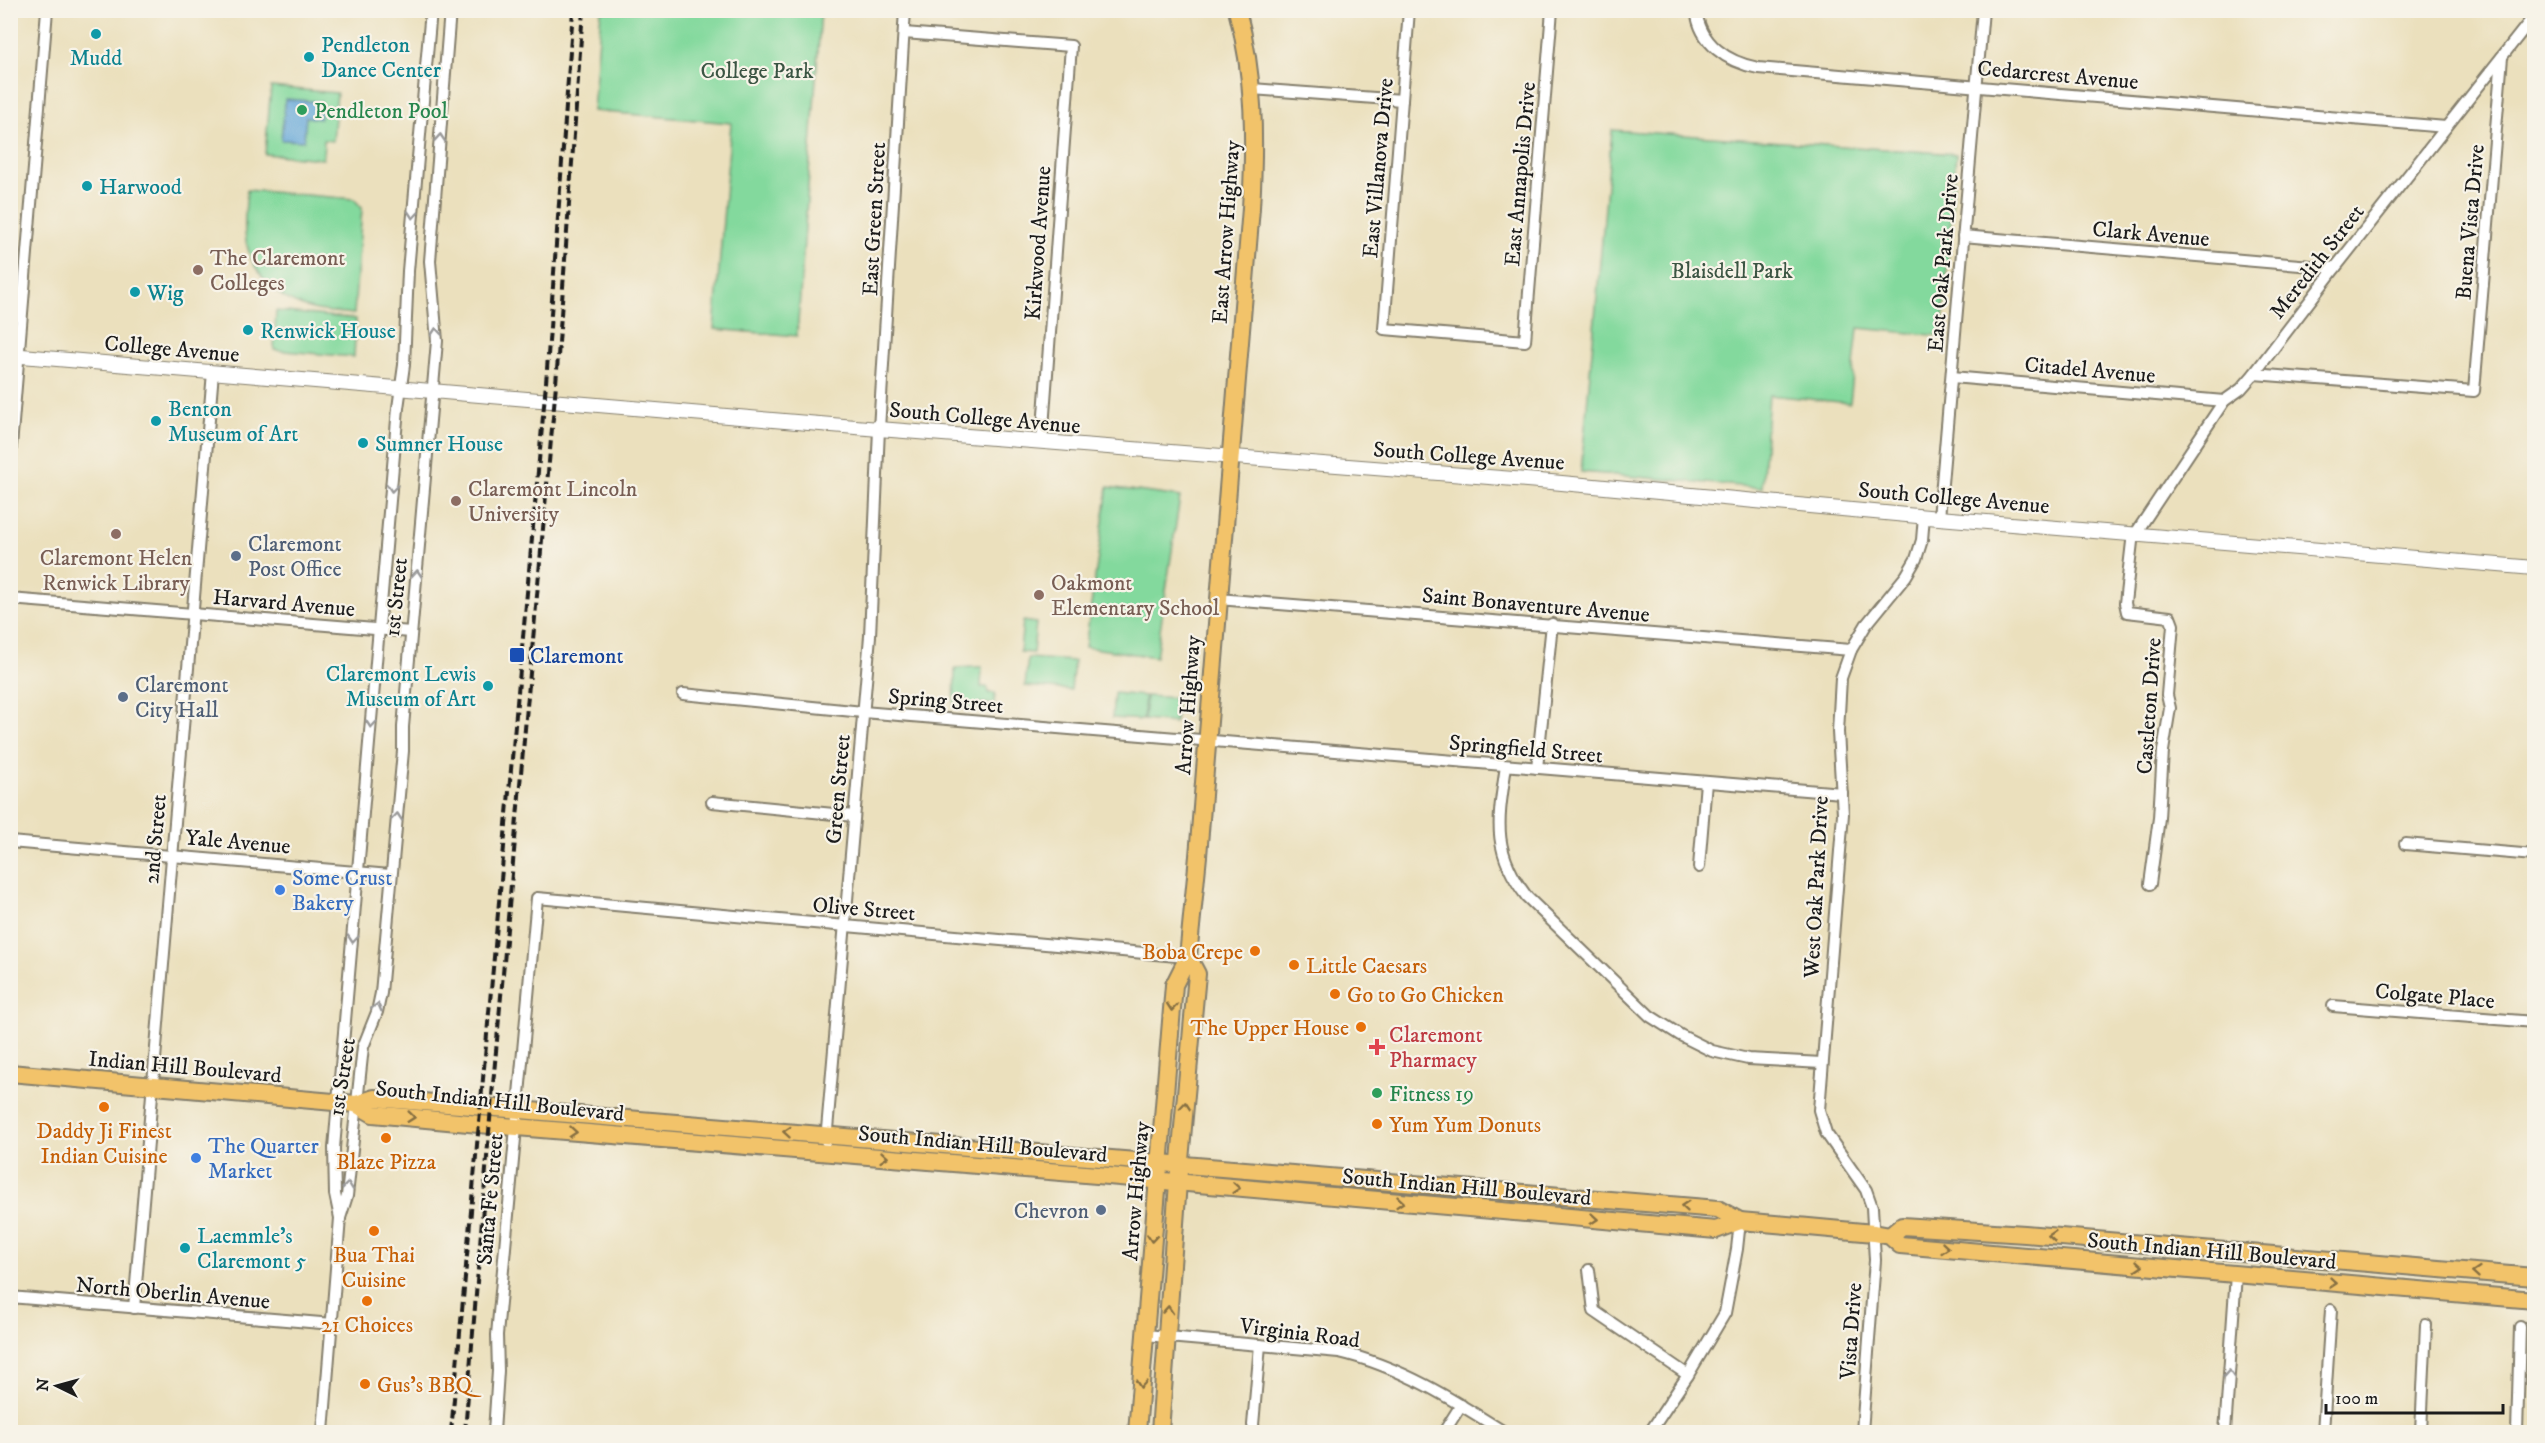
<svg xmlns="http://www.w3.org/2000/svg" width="2545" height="1443" font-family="'IM FELL DW Pica',serif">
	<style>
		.green { fill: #83d99d; stroke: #507a5c; stroke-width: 1.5 }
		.water { fill: #65a7d9; stroke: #40627a; stroke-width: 1.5 }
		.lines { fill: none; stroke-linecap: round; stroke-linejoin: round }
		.minor-casing { stroke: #847e6c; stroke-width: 14 }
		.tertiary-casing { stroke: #847e6c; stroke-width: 16 }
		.primary-casing { stroke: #847e6c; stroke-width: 20 }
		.minor { stroke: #fff; stroke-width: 10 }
		.tertiary { stroke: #fff; stroke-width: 14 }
		.primary { stroke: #f2c36a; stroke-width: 16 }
		.rail { stroke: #1c1c1c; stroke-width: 4; stroke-dasharray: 9 4.5; stroke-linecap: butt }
		.oneway { stroke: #999 }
		.oneway2 { stroke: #877043 }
		.culture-dot { fill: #0f9aa8; stroke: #f7f3e8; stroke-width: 2 }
		.leisure-dot { fill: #2e9e5b; stroke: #f7f3e8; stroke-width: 2 }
		.education-dot { fill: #8d6e63; stroke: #f7f3e8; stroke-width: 2 }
		.service-dot { fill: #5c6f8a; stroke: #f7f3e8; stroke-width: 2 }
		.transit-dot { fill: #1a4fb4; stroke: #f7f3e8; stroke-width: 2 }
		.shop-dot { fill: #3f7fe0; stroke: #f7f3e8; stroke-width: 2 }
		.food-dot { fill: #e8710a; stroke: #f7f3e8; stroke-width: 2 }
		.health-dot { fill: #e0444e; stroke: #f7f3e8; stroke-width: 2 }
		.labels { text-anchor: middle; stroke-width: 4.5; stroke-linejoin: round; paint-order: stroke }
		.culture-label { font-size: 22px; fill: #0d838f; stroke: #f7f3e8; text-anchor: start }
		.park-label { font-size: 22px; fill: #3b5543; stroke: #f7f3e8 }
		.street-label { font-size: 22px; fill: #1c1c1c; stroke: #f7f3e8 }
		.leisure-label { font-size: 22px; fill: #27864d; stroke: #f7f3e8; text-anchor: start }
		.education-label { font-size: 22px; fill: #785e54; stroke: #f7f3e8; text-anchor: start }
		.service-label { font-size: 22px; fill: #4e5e75; stroke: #f7f3e8; text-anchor: start }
		.transit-label { font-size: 22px; fill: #164399; stroke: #f7f3e8; text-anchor: start }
		.shop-label { font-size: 22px; fill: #366cbe; stroke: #f7f3e8; text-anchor: start }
		.food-label { font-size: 22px; fill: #c56008; stroke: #f7f3e8; text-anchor: start }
		.health-label { font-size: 22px; fill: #be3a42; stroke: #f7f3e8; text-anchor: start }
	</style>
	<rect width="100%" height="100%" fill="#f7f3e8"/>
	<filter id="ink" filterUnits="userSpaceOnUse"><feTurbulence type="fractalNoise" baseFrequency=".0167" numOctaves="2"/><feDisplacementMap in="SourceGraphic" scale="12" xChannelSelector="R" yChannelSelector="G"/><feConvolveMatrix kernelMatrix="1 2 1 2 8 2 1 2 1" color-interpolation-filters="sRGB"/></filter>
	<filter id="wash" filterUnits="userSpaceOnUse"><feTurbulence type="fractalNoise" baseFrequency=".008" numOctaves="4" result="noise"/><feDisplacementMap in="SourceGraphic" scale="24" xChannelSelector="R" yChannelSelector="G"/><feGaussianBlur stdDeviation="1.35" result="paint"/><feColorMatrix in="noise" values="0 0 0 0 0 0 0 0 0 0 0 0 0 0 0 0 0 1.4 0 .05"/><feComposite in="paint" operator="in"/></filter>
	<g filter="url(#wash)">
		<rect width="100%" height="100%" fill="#ebe0bd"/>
		<g class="green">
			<polygon points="601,11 821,11 797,336 714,329 731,123 593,111"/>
			<polygon points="271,87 337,93 333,141 324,140 323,159 265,154"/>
			<polygon points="1612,130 1956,154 1942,336 1858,328 1850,403 1769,395 1762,488 1581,472"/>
			<path d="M247 190 354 199 362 208 354 314C336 312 317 312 300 305 269 294 247 264 245 232 244 218 246 204 247 190Z"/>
			<polygon points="276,311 356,319 354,357 274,350"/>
			<polygon points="1108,487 1180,497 1156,657 1085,647"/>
			<polygon points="1023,621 1036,623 1033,653 1020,652"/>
			<polygon points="1028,658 1074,661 1071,690 1025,686"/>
			<polygon points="974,667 982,667 981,687 987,687 988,693 995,693 994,704 979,703 979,709 954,708 955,668"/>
			<polygon points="1114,693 1145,696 1143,720 1112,718"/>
			<polygon points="1146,696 1177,698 1175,723 1144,720"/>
		</g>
		<polygon class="water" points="285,99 321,102 320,119 306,117 304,141 281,140"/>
	</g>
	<g filter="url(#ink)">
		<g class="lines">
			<g class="minor-casing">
				<g id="minor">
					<polyline points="1409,10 1384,329 1525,341 1552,10"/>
					<path d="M1696 10C1700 44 1727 62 1758 68L2446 127"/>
					<polyline points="904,33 1071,46 1042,442"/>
					<polyline points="1252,89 1402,100"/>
					<polyline points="1963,236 2335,268"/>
					<polyline points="2254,374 2474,391 2502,57"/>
					<polyline points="1952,377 2224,401"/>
					<polyline points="10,459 47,10"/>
					<polyline points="1939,518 1983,10"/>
					<polyline points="2133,533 2125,603 2127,612 2170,617 2173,625 2167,695 2170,708 2163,751 2159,818 2150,884"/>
					<polyline points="2136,533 2224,401 2241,389 2254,374 2335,268 2534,16"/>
					<polyline points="10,599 411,632"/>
					<polyline points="1218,599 1851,650"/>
					<polyline points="683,694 863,712 1842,793"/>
					<path d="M1506 766C1498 821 1491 850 1527 897L1650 1016 1680 1035 1712 1051 1748 1059 1822 1063"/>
					<polyline points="1537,768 1552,624"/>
					<polyline points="712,802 854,816"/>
					<polyline points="10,842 390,875"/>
					<polyline points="2405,844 2534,855"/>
					<polyline points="1699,867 1706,782"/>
					<polyline points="2333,1006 2534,1022"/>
					<polyline points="826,1141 870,636 879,429 905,10"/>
					<polyline points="340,1218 335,1194 334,1148 398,408 404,365 408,271 431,10"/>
					<polyline points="1589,1270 1594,1311 1688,1375"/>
					<polyline points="10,1297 333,1324"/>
					<polyline points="134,1308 213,372"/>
					<path d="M1145 1335 1339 1352C1400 1366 1452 1399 1504 1432"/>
					<polyline points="323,1432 340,1218 347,1196 363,1047 377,1012 381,993 403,751 403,727 437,341 430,261 450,10"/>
					<polyline points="494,1432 498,1371 497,1335 537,898 1188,957"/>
					<polyline points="1255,1432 1253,1425 1260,1345"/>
					<polyline points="1444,1432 1461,1405"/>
					<polyline points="1650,1432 1688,1375 1725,1313 1737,1249 1740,1221"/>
					<polyline points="1862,1432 1875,1260 1872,1207 1866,1190 1826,1133 1819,1110 1843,814 1838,732 1841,678 1851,650 1866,625 1906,576 1916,559 1922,540 1924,516"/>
					<polyline points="2225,1432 2236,1274"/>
					<polyline points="2323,1432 2331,1310"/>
					<polyline points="2421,1432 2426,1325"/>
					<polyline points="2517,1432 2520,1327"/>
				</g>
			</g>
			<g class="tertiary-casing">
				<polyline id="tertiary" points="10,355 879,429 1551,482 1939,518 2534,568"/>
			</g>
			<g class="primary-casing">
				<g id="primary">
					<polyline points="10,1073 356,1104 374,1098 1718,1209 1740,1221"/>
					<polyline points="356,1104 373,1114 479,1124 1097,1175 1716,1230 1740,1221 1787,1225 1874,1233 1890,1236 1900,1245 2534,1300"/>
					<polyline points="1890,1236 1902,1226 2025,1234 2534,1277"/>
					<path d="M1137 1432 1174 985 1188 957 1198 856 1251 208C1255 141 1255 76 1237 10"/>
					<polyline points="1160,1432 1178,1182 1197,974 1188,957"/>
				</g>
			</g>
			<use href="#minor" class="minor"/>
			<use href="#tertiary" class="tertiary"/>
			<use href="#primary" class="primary"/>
			<g class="rail">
				<polyline points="451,1432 546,383 573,10"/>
				<polyline points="465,1432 491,1107 556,384 583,10"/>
			</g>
		</g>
		<defs><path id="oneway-chevron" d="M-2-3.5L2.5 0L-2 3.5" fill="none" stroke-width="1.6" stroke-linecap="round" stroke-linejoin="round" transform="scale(1.5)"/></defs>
		<g class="oneway">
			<use href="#oneway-chevron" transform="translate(440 138) rotate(-86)"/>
			<use href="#oneway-chevron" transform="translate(413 215) rotate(95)"/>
			<use href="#oneway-chevron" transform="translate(436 332) rotate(-95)"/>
			<use href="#oneway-chevron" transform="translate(392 488) rotate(95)"/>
			<use href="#oneway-chevron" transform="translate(417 574) rotate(-85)"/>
			<use href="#oneway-chevron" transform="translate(371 724) rotate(95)"/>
			<use href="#oneway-chevron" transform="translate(397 817) rotate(-85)"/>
			<use href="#oneway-chevron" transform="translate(353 939) rotate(95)"/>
			<use href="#oneway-chevron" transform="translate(377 1007) rotate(-76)"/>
			<use href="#oneway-chevron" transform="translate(348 1186) rotate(-84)"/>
			<use href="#oneway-chevron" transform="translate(2229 1374) rotate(-86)"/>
		</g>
		<g class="oneway2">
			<use href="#oneway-chevron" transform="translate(1172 1007) rotate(95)"/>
			<use href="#oneway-chevron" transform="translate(1185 1106) rotate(-85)"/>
			<use href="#oneway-chevron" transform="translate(411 1117) rotate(6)"/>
			<use href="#oneway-chevron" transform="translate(573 1132) rotate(5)"/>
			<use href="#oneway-chevron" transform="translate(787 1132) rotate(-175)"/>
			<use href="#oneway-chevron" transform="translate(884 1157) rotate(5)"/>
			<use href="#oneway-chevron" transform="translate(1236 1188) rotate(5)"/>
			<use href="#oneway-chevron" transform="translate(1400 1202) rotate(5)"/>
			<use href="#oneway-chevron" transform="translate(1685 1206) rotate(-175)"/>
			<use href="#oneway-chevron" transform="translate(1594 1219) rotate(5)"/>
			<use href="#oneway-chevron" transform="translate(2052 1236) rotate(-175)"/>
			<use href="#oneway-chevron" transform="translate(1152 1238) rotate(95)"/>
			<use href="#oneway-chevron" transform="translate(1945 1248) rotate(5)"/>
			<use href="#oneway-chevron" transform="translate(2139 1266) rotate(5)"/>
			<use href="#oneway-chevron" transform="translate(2476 1272) rotate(-175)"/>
			<use href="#oneway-chevron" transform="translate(2333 1283) rotate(5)"/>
			<use href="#oneway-chevron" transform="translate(1168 1310) rotate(-86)"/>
			<use href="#oneway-chevron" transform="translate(1141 1384) rotate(95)"/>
		</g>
	</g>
	<g class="culture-dot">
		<circle cx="96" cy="34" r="6"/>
		<circle cx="309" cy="57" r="6"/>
		<circle cx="87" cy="186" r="6"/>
		<circle cx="135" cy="292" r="6"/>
		<circle cx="248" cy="330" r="6"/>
		<circle cx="156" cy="421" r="6"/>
		<circle cx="363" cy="443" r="6"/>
		<circle cx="488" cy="686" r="6"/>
		<circle cx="185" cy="1248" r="6"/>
	</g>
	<g class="leisure-dot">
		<circle cx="302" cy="110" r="6"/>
		<circle cx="1377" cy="1093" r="6"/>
	</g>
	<g class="education-dot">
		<circle cx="198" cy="270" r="6"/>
		<circle cx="456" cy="501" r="6"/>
		<circle cx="116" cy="534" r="6"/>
		<circle cx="1039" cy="595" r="6"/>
	</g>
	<g class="service-dot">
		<circle cx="236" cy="556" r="6"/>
		<circle cx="123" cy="697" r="6"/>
		<circle cx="1101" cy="1210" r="6"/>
	</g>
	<rect class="transit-dot" x="509" y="647" width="16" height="16" rx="3"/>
	<g class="shop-dot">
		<circle cx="280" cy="890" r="6"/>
		<circle cx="196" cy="1158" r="6"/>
	</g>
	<g class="food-dot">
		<circle cx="1255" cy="951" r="6"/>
		<circle cx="1294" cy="965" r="6"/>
		<circle cx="1335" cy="994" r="6"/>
		<circle cx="1361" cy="1027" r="6"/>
		<circle cx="104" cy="1107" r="6"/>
		<circle cx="1377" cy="1124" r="6"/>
		<circle cx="386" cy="1138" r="6"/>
		<circle cx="374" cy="1231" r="6"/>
		<circle cx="367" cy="1301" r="6"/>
		<circle cx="365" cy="1384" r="6"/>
	</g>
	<path class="health-dot" d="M1374 1038h6v6h6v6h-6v6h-6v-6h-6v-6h6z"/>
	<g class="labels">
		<g class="culture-label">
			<text x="321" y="52">Pendleton<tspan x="321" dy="25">Dance Center</tspan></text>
			<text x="96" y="65" text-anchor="middle">Mudd</text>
			<text x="99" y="194">Harwood</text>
			<text x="147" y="300">Wig</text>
			<text x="260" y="338">Renwick House</text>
			<text x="168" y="416">Benton<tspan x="168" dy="25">Museum of Art</tspan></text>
			<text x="375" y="451">Sumner House</text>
			<text x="476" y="681" text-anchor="end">Claremont Lewis<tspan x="476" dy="25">Museum of Art</tspan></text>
			<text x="197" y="1243">Laemmle's<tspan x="197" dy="25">Claremont 5</tspan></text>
		</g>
		<g class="park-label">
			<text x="757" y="78">College Park</text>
			<text x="1732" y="278">Blaisdell Park</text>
		</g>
		<g class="street-label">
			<text transform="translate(2058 74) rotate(5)" y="8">Cedarcrest Avenue</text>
			<text transform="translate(1377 168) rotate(-85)" y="8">East Villanova Drive</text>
			<text transform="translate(1519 174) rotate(-85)" y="8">East Annapolis Drive</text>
			<text transform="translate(873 219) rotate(-87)" y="8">East Green Street</text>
			<text transform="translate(2469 222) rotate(-85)" y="8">Buena Vista Drive</text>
			<text transform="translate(1225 232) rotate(-86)" y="8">East Arrow Highway</text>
			<text transform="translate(2151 233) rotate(5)" y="8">Clark Avenue</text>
			<text transform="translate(1037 243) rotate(-86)" y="8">Kirkwood Avenue</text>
			<text transform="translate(2316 261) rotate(-52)" y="8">Meredith Street</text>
			<text transform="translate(1942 263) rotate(-85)" y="8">East Oak Park Drive</text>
			<text transform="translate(172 348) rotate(5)" y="8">College Avenue</text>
			<text transform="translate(2090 369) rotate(5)" y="8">Citadel Avenue</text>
			<text transform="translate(985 417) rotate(5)" y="8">South College Avenue</text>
			<text transform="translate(1469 455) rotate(4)" y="8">South College Avenue</text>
			<text transform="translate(1954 497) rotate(5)" y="8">South College Avenue</text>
			<text transform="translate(395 597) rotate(-84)" y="8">1st Street</text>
			<text transform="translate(284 602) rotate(5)" y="8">Harvard Avenue</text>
			<text transform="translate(1536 604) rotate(5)" y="8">Saint Bonaventure Avenue</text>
			<text transform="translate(946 700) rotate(5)" y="8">Spring Street</text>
			<text transform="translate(1187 705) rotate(-86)" y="8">Arrow Highway</text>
			<text transform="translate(2148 706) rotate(-86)" y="8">Castleton Drive</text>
			<text transform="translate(1526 748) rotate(5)" y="8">Springfield Street</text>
			<text transform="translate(837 789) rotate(-85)" y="8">Green Street</text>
			<text transform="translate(154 839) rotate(-85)" y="8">2nd Street</text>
			<text transform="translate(238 841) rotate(5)" y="8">Yale Avenue</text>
			<text transform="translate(1815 887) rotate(-87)" y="8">West Oak Park Drive</text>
			<text transform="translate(864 908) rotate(5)" y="8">Olive Street</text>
			<text transform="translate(2435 995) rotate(5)" y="8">Colgate Place</text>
			<text transform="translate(185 1066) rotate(5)" y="8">Indian Hill Boulevard</text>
			<text transform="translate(341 1077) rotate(-81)" y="8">1st Street</text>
			<text transform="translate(500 1100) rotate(6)" y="8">South Indian Hill Boulevard</text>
			<text transform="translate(983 1143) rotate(5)" y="8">South Indian Hill Boulevard</text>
			<text transform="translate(1467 1186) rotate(5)" y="8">South Indian Hill Boulevard</text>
			<text transform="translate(1135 1191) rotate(-85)" y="8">Arrow Highway</text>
			<text transform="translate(489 1199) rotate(-85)" y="8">Santa Fe Street</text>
			<text transform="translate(2212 1250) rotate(5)" y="8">South Indian Hill Boulevard</text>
			<text transform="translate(173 1292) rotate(5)" y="8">North Oberlin Avenue</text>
			<text transform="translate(1850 1331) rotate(-86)" y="8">Vista Drive</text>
			<text transform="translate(1300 1332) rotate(7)" y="8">Virginia Road</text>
		</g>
		<g class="leisure-label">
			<text x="314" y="118">Pendleton Pool</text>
			<text x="1389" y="1101">Fitness 19</text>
		</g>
		<g class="education-label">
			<text x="210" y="265">The Claremont<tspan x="210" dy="25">Colleges</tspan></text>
			<text x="468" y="496">Claremont Lincoln<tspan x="468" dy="25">University</tspan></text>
			<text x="116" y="565" text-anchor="middle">Claremont Helen<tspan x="116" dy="25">Renwick Library</tspan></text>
			<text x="1051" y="590">Oakmont<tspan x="1051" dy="25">Elementary School</tspan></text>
		</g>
		<g class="service-label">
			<text x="248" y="551">Claremont<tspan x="248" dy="25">Post Office</tspan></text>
			<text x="135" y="692">Claremont<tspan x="135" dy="25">City Hall</tspan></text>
			<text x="1089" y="1218" text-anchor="end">Chevron</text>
		</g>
		<g class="transit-label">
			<text x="530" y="663">Claremont</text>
		</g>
		<g class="shop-label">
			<text x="292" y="885">Some Crust<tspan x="292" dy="25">Bakery</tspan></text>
			<text x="208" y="1153">The Quarter<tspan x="208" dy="25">Market</tspan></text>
		</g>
		<g class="food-label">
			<text x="1243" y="959" text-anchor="end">Boba Crepe</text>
			<text x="1306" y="973">Little Caesars</text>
			<text x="1347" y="1002">Go to Go Chicken</text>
			<text x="1349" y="1035" text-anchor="end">The Upper House</text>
			<text x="1389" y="1132">Yum Yum Donuts</text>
			<text x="104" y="1138" text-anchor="middle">Daddy Ji Finest<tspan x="104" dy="25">Indian Cuisine</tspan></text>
			<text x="386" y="1169" text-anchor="middle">Blaze Pizza</text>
			<text x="374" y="1262" text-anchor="middle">Bua Thai<tspan x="374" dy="25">Cuisine</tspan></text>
			<text x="367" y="1332" text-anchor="middle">21 Choices</text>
			<text x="377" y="1392">Gus's BBQ</text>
		</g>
		<g class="health-label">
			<text x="1389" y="1042">Claremont<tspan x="1389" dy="25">Pharmacy</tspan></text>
		</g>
	</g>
	<rect width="2545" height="1443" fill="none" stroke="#f7f3e8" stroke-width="36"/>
	<g transform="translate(57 1386) rotate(275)" stroke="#f7f3e8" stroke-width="4.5" paint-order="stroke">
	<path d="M0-4.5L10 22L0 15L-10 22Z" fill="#1c1c1c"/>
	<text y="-9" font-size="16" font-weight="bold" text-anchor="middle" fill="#1c1c1c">N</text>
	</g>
	<path d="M2326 1404v9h177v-9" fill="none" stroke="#1c1c1c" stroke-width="3"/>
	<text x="2335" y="1404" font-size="18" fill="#1c1c1c" stroke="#f7f3e8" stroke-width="4.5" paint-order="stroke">100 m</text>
</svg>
